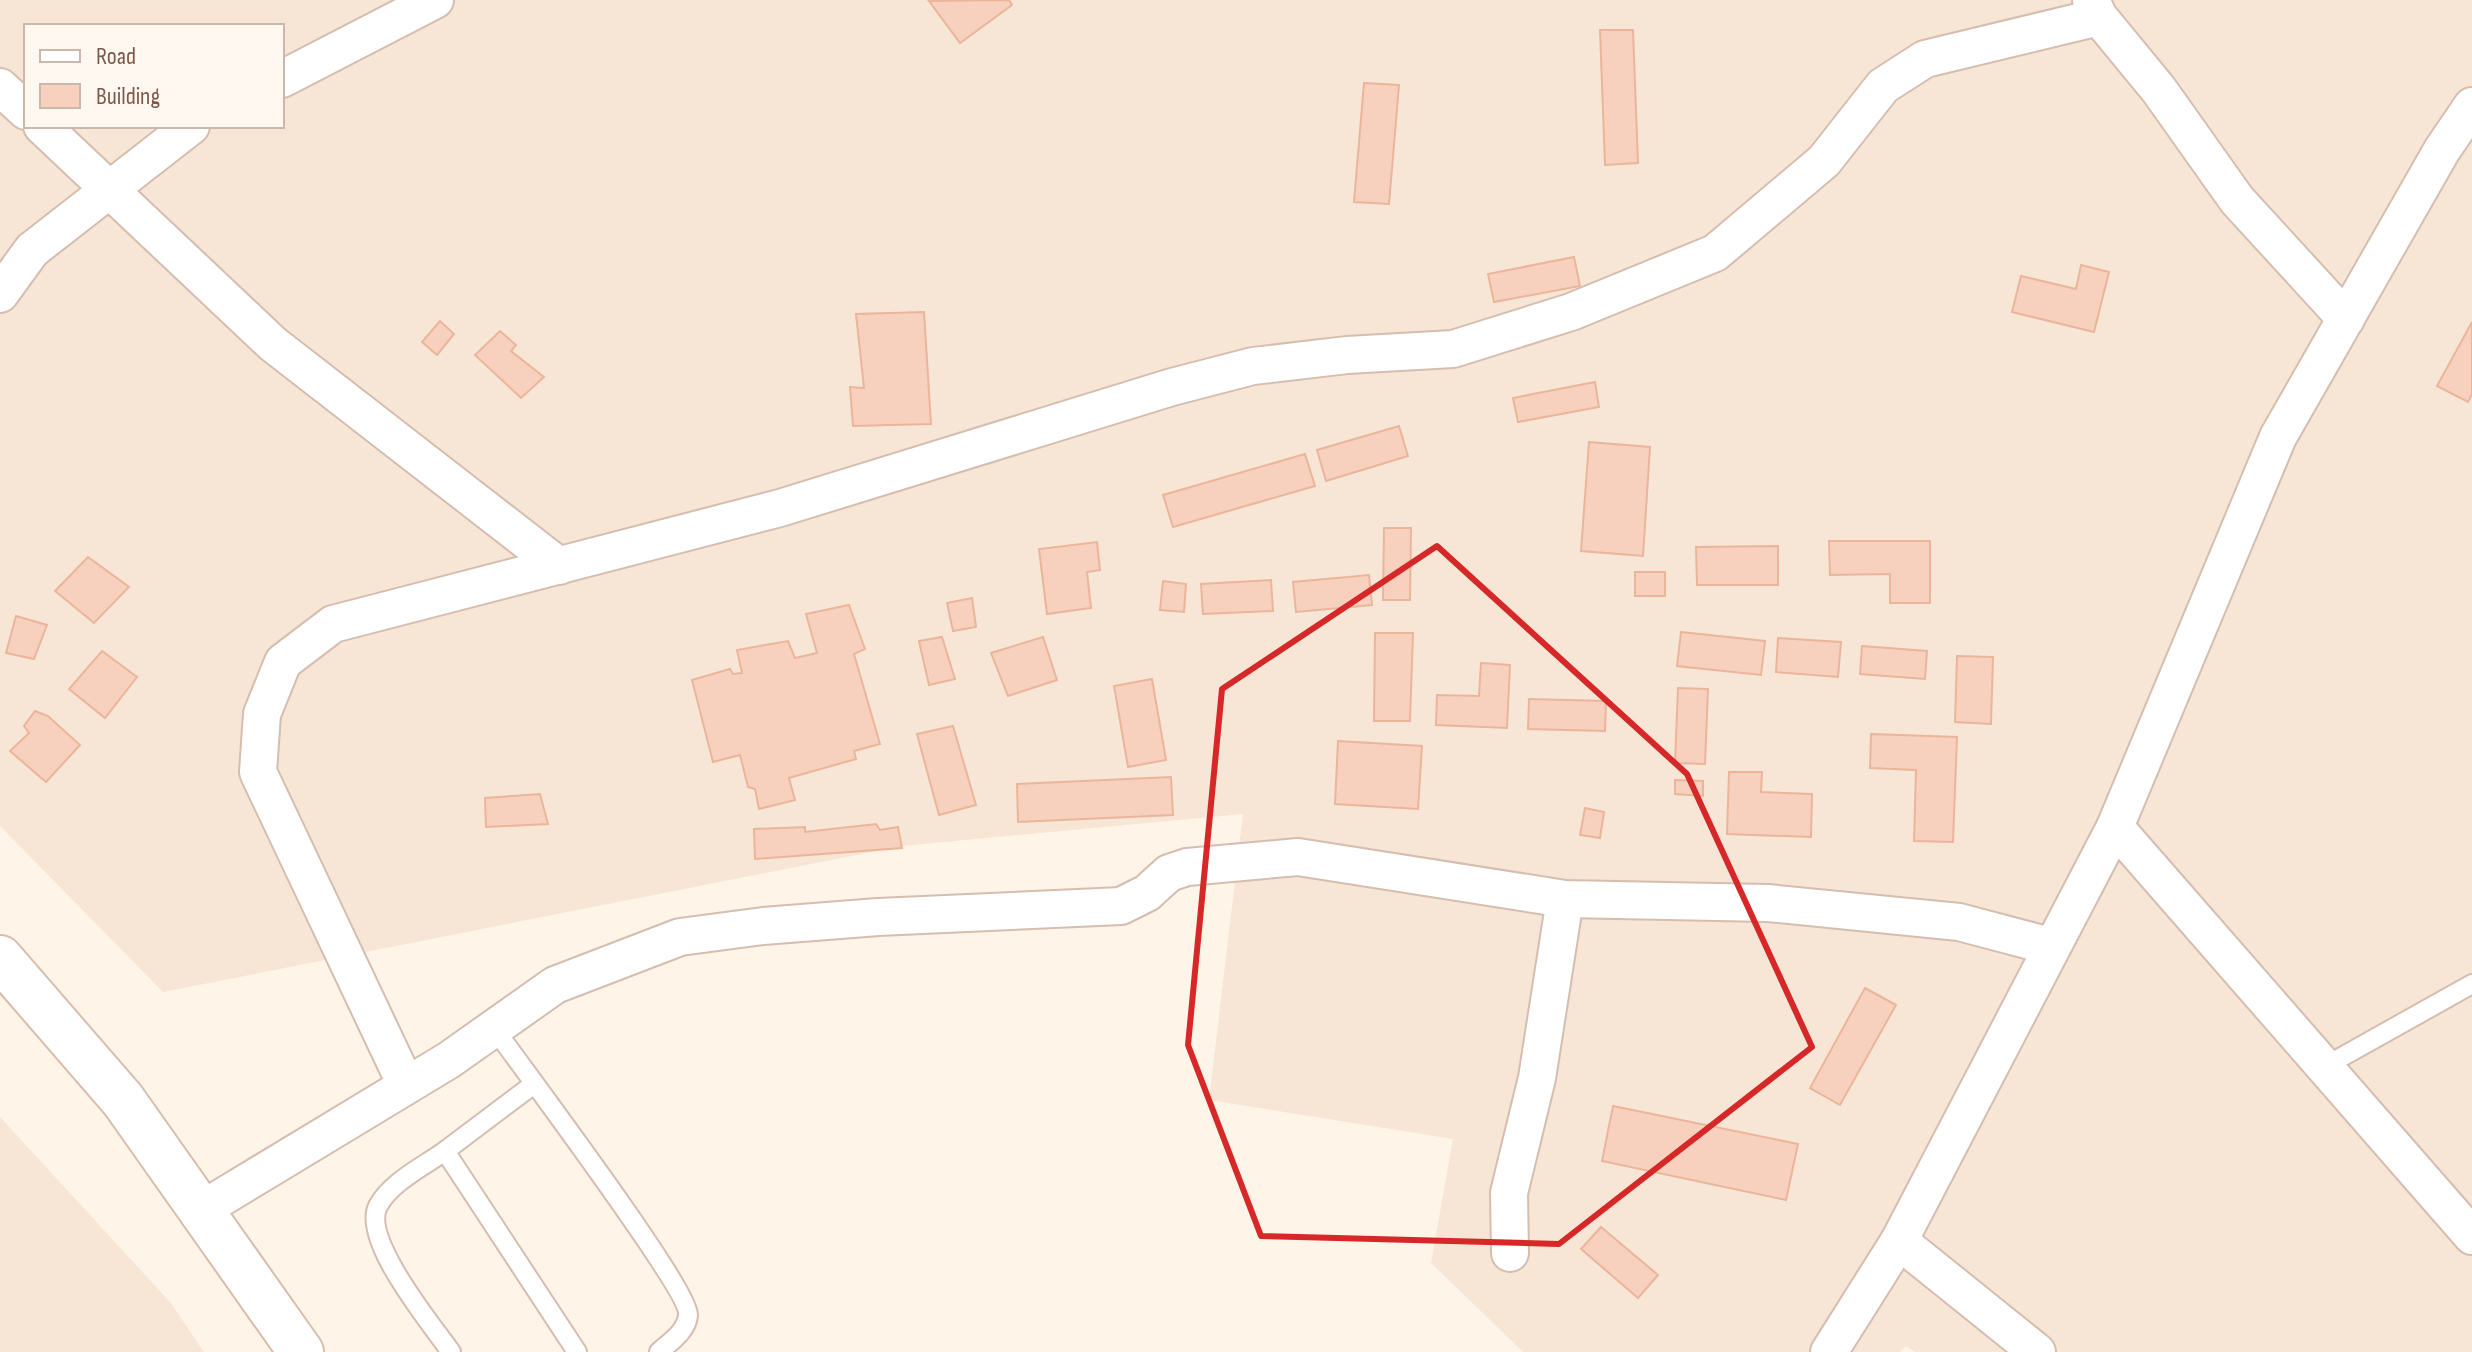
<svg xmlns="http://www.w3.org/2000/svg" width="2472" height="1352" font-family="'Sofia Sans Condensed',sans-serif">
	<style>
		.residential { fill: #f7e6d5; fill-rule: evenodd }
		.building { fill: #f7d1bd; stroke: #ebb59b; stroke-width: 2 }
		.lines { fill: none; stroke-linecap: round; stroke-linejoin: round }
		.lane-casing { stroke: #d5bdaf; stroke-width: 22 }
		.street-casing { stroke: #d5bdaf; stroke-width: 40 }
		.secondary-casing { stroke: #d8bdab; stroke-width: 48 }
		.lane { stroke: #fff; stroke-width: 18 }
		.street { stroke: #fff; stroke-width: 36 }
		.secondary { stroke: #fff; stroke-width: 44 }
		.marked { fill: none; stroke: #d62828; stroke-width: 6; stroke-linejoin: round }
	</style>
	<rect width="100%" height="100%" fill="#fef4e8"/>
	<g class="residential">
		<path d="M0 0H2472V1352H1915L1906 1346 1900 1352H1523L1431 1263 1453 1139 1209 1100 1243 814 902 846 163 992 0 826ZM26 26H282V126H26Z"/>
		<polygon points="0,1117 170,1302 204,1352 0,1352"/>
	</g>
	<g class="building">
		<polygon points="1009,0 1012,5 960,43 929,1"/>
		<polygon points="1600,30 1633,30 1638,163 1605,165"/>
		<polygon points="1364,83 1399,85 1389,204 1354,202"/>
		<polygon points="1574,257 1580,286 1494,302 1488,274"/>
		<polygon points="2081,265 2109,272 2094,332 2012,312 2021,276 2076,289"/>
		<polygon points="924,312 931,424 853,426 850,387 864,388 856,314"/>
		<polygon points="440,321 454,334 437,355 422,342"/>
		<polygon points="2472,322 2472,394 2468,402 2437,386"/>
		<polygon points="500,331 516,345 511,351 544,377 521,398 475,355"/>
		<polygon points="1595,382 1599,407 1518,422 1513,398"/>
		<polygon points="1399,426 1408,456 1326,481 1317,450"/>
		<polygon points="1589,442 1650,447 1643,556 1581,551"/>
		<polygon points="1305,454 1315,486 1173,527 1163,495"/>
		<polygon points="1384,528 1411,528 1410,600 1383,600"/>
		<polygon points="1829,541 1930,541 1930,603 1890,603 1890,574 1830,575"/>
		<polygon points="1097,542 1100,570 1087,572 1091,608 1047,614 1039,549"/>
		<polygon points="1778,546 1778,585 1697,585 1696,547"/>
		<polygon points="88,557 129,587 94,623 55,591"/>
		<rect x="1635" y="572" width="30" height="24"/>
		<polygon points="1369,575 1372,605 1296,612 1293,582"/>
		<polygon points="1271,580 1273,611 1203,614 1201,584"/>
		<polygon points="1163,581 1186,584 1184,612 1160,610"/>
		<polygon points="972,598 976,627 953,631 947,603"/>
		<polygon points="849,605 865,649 854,654 880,744 854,751 856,759 789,778 795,800 759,809 755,789 748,787 740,755 713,762 692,680 730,669 733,674 742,673 737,650 788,641 795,658 817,653 806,614"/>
		<polygon points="16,616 47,625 34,659 6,653"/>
		<polygon points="1681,632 1765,641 1761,675 1677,666"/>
		<polygon points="1375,633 1413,633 1410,721 1374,721"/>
		<polygon points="942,637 955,679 929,685 919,641"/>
		<polygon points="1043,637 1057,680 1008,696 991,653"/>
		<polygon points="1778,638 1841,642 1838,677 1776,672"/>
		<polygon points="1862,646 1927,651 1925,679 1860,674"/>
		<polygon points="102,651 137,677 105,718 69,689"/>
		<polygon points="1957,656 1993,657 1991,724 1955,722"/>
		<polygon points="1481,663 1510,665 1507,728 1436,725 1437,695 1479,696"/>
		<polygon points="1152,679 1166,760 1128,767 1114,686"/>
		<polygon points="1678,688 1708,689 1705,764 1675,763"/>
		<polygon points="1529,699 1606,701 1605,731 1528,729"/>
		<polygon points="35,711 48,716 80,745 46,782 10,751 29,733 24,726"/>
		<polygon points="953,726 976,805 939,815 917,734"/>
		<polygon points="1871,734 1957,737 1953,842 1914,841 1916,770 1870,768"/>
		<polygon points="1338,741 1422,746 1418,809 1335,804"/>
		<polygon points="1729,772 1762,772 1761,792 1812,794 1811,837 1727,834"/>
		<polygon points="1171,777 1173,815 1018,822 1017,784"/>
		<polygon points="1675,780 1703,781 1703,796 1675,794"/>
		<polygon points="540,794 548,824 486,827 485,798"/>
		<polygon points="1585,808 1604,812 1600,838 1580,835"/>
		<polygon points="876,824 880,830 898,827 902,848 755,859 754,829 805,827 805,832"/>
		<polygon points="1865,988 1896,1005 1840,1105 1810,1088"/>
		<polygon points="1613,1106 1798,1144 1786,1200 1602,1161"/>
		<polygon points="1601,1227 1658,1275 1638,1298 1581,1249"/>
	</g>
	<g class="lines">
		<g class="lane-casing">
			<g id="lane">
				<path d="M494 1028C520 1065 690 1290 688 1315 687 1331 670 1342 659 1352"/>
				<polyline points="2322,1068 2472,984"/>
				<polyline points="534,1084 445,1151 577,1352"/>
				<path d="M445 1151C424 1166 391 1182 378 1206 361 1239 431 1324 451 1352"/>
			</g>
		</g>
		<g class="street-casing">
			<g id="street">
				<polyline points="2091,0 2099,17 2159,90 2237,200 2346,319"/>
				<polyline points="282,79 435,0"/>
				<polyline points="0,87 26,111"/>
				<polyline points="42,126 273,344 559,566"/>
				<polyline points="0,294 32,250 191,126"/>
				<polyline points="2115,827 2472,1236"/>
				<polyline points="406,1085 258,772 262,714 283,662 333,624 780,508 1172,387 1253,366 1347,355 1453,349 1571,312 1715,253 1824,161 1883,86 1925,59 2099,17"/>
				<polyline points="201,1210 449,1060 555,985 680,937 763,926 878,917 1121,906 1147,893 1169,873 1187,867 1298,857 1565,899 1768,903 1959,922 2050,946"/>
				<polyline points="1899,1241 2037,1352"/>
				<polyline points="1510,1253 1509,1193 1537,1078 1565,899"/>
				<polyline points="1829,1352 1899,1241 2115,827 2278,437 2442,150 2472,106"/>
			</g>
		</g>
		<g class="secondary-casing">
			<polyline id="secondary" points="0,958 123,1100 301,1352"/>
		</g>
		<use href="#lane" class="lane"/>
		<use href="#street" class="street"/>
		<use href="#secondary" class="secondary"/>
	</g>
	<path class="marked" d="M1437 546 1687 774 1812 1047 1559 1244 1261 1236 1188 1045 1222 689Z"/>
	<rect x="24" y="24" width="260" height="104" fill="#fff8f0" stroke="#cbb8ad" stroke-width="2"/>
	<rect x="40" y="50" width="40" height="12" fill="#ffffff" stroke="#cbb8ad" stroke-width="2"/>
	<text x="96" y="64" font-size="24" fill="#7c5848">Road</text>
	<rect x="40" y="84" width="40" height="24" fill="#f7d1bd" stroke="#cbb8ad" stroke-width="2"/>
	<text x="96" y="104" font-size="24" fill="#7c5848">Building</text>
</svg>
